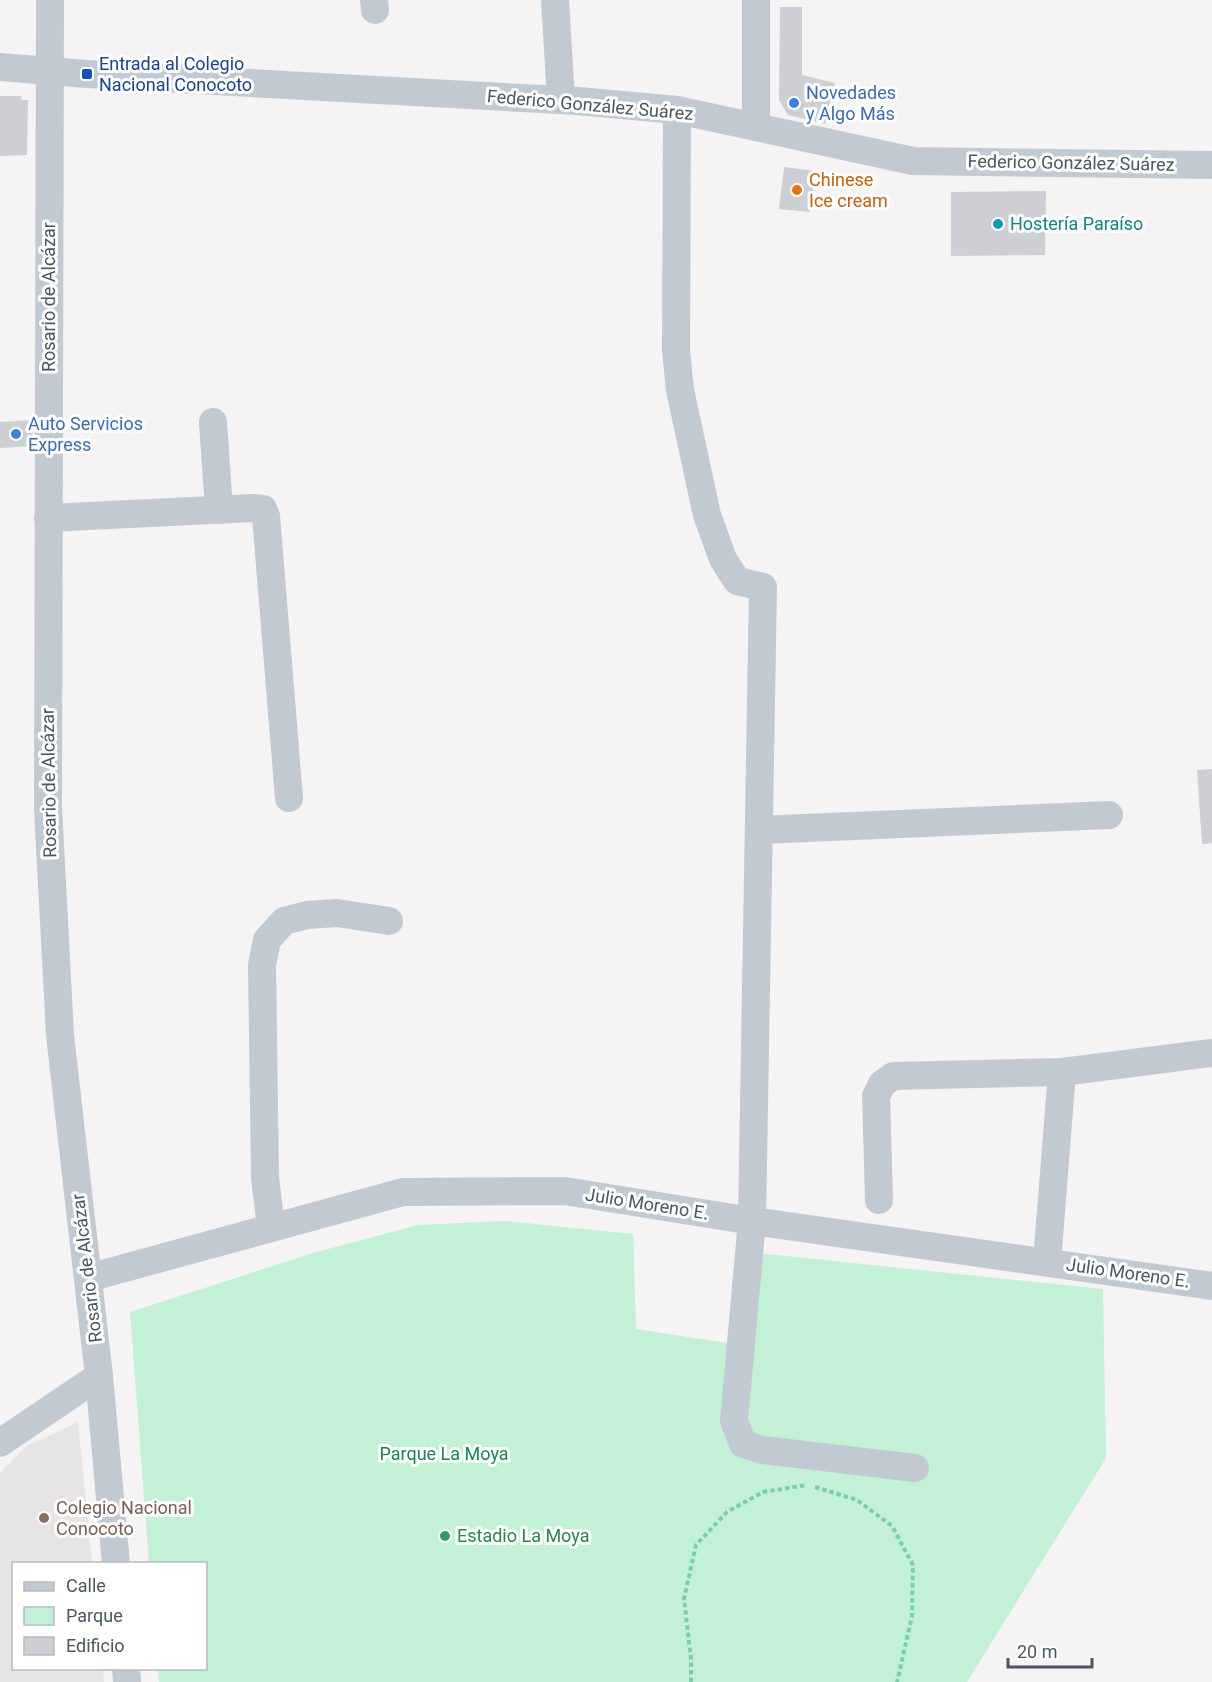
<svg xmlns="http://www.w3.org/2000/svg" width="1212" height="1682" font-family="Roboto,sans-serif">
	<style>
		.education { fill: #e6e4e5 }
		.green { fill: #c3f1d5 }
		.building { fill: #cdcfd5 }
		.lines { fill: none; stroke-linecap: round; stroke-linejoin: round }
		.path { stroke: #7ad0a6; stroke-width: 4; stroke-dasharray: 4.5 3; stroke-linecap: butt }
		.minor { stroke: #c1cad2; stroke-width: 28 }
		.transit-dot { fill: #1a4fb4; stroke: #fff; stroke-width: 2 }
		.shop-dot { fill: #3f7fe0; stroke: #fff; stroke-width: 2 }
		.food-dot { fill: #e8710a; stroke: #fff; stroke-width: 2 }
		.culture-dot { fill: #0f9aa8; stroke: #fff; stroke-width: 2 }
		.education-dot { fill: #8d6e63; stroke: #fff; stroke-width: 2 }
		.leisure-dot { fill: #2e9e5b; stroke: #fff; stroke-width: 2 }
		.labels { text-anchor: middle; stroke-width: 6; stroke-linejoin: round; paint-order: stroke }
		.transit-label { font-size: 18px; fill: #164399; stroke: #fff; text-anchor: start }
		.shop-label { font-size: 18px; fill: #366cbe; stroke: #fff; text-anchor: start }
		.street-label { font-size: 18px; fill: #4a5661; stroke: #fff }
		.food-label { font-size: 18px; fill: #c56008; stroke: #fff; text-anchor: start }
		.culture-label { font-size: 18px; fill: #0d838f; stroke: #fff; text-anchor: start }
		.park-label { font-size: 18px; fill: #17864f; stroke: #fff }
		.education-label { font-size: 18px; fill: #785e54; stroke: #fff; text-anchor: start }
		.leisure-label { font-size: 18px; fill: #27864d; stroke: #fff; text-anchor: start }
	</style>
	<rect width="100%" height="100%" fill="#f5f3f3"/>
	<polygon class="education" points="78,1422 92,1563 14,1564 14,1668 103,1669 104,1682 0,1682 0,1473 25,1447"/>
	<polygon class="green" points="506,1221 633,1234 636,1329 740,1345 756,1253 1103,1289 1106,1458 967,1682 159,1682 158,1669 206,1668 206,1564 149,1563 130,1312 313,1253 418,1225"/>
	<g class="building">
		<polygon points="780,7 802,7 802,75 835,83 825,124 788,115 779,100"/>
		<polygon points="0,96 22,96 21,100 28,100 27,155 0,156"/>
		<polygon points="784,167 816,171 810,212 779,209"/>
		<polygon points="1046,191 1045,255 951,256 951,192"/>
		<polygon points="32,420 33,446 0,448 0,422"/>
		<polygon points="1212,769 1212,843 1202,844 1197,770"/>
	</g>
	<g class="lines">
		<g class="path">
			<polyline points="815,1487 857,1500 892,1526 913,1565 912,1616 897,1682"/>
			<polyline points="691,1682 691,1659 684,1599 696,1545 727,1512 763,1492 807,1485"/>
		</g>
		<g class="minor">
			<polyline points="50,0 48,808 60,1035 99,1376 116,1564"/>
			<polyline points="374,0 375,10"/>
			<polyline points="555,0 561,100"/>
			<polyline points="756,0 756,127"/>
			<polyline points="0,67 87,74 578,101 677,110 913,161 1212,165"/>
			<polyline points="677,110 676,350 680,390 707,515 723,559 737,581 763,587 752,1221 734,1421 743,1444 762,1450 915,1468"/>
			<polyline points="213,422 219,510"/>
			<polyline points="48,518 253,508 263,509 266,516 289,798"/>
			<polyline points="759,830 1109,815"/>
			<polyline points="879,1200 876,1096 882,1084 893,1076 1062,1072 1212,1053"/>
			<polyline points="271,1228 265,1177 262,965 267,940 284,921 307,915 337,913 389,921"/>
			<polyline points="1047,1262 1062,1072"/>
			<polyline points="88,1278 403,1192 565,1191 752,1221 1212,1286"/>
			<polyline points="0,1443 99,1376"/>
			<polyline points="126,1668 127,1682"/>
		</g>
	</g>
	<rect class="transit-dot" x="81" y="68" width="12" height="12" rx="3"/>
	<g class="shop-dot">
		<circle cx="794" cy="103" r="6"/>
		<circle cx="16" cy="434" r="6"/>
	</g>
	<circle class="food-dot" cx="797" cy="190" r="6"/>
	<circle class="culture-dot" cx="998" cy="224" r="6"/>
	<circle class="education-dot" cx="44" cy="1518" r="6"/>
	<circle class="leisure-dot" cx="445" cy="1536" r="6"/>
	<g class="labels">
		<g class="transit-label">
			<text x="99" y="70">Entrada al Colegio<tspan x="99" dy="21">Nacional Conocoto</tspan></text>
		</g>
		<g class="shop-label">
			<text x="806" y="99">Novedades<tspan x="806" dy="21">y Algo Más</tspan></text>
			<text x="28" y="430">Auto Servicios<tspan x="28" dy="21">Express</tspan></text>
		</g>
		<g class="street-label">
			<text transform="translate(590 105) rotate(5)" y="6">Federico González Suárez</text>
			<text transform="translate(1071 163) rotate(1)" y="6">Federico González Suárez</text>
			<text transform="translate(49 297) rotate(-90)" y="6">Rosario de Alcázar</text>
			<text transform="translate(49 783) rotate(-91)" y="6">Rosario de Alcázar</text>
			<text transform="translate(647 1204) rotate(9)" y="6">Julio Moreno E.</text>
			<text transform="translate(87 1268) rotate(-97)" y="6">Rosario de Alcázar</text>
			<text transform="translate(1128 1273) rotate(8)" y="6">Julio Moreno E.</text>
		</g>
		<g class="food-label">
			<text x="809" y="186">Chinese<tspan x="809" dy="21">Ice cream</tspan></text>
		</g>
		<g class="culture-label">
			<text x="1010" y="230">Hostería Paraíso</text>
		</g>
		<g class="park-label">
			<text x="444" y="1460">Parque La Moya</text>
		</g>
		<g class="education-label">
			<text x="56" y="1514">Colegio Nacional<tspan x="56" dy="21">Conocoto</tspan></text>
		</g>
		<g class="leisure-label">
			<text x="457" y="1542">Estadio La Moya</text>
		</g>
	</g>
	<rect x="12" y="1562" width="195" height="108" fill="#ffffff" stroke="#b7bbc0" stroke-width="1.5"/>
	<rect x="24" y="1582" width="30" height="9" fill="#c1cad2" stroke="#b7bbc0" stroke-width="1.5"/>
	<text x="66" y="1592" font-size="18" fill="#4a5661">Calle</text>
	<rect x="24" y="1607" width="30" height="18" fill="#c3f1d5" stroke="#b7bbc0" stroke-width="1.5"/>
	<text x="66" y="1622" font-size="18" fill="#4a5661">Parque</text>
	<rect x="24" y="1637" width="30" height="18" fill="#cdcfd5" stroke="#b7bbc0" stroke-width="1.5"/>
	<text x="66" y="1652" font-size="18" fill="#4a5661">Edificio</text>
	<path d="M1008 1658v9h84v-9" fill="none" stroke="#4a5661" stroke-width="3"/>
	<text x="1017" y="1658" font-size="18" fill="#4a5661" stroke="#ffffff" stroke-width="4.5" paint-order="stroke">20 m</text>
</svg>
